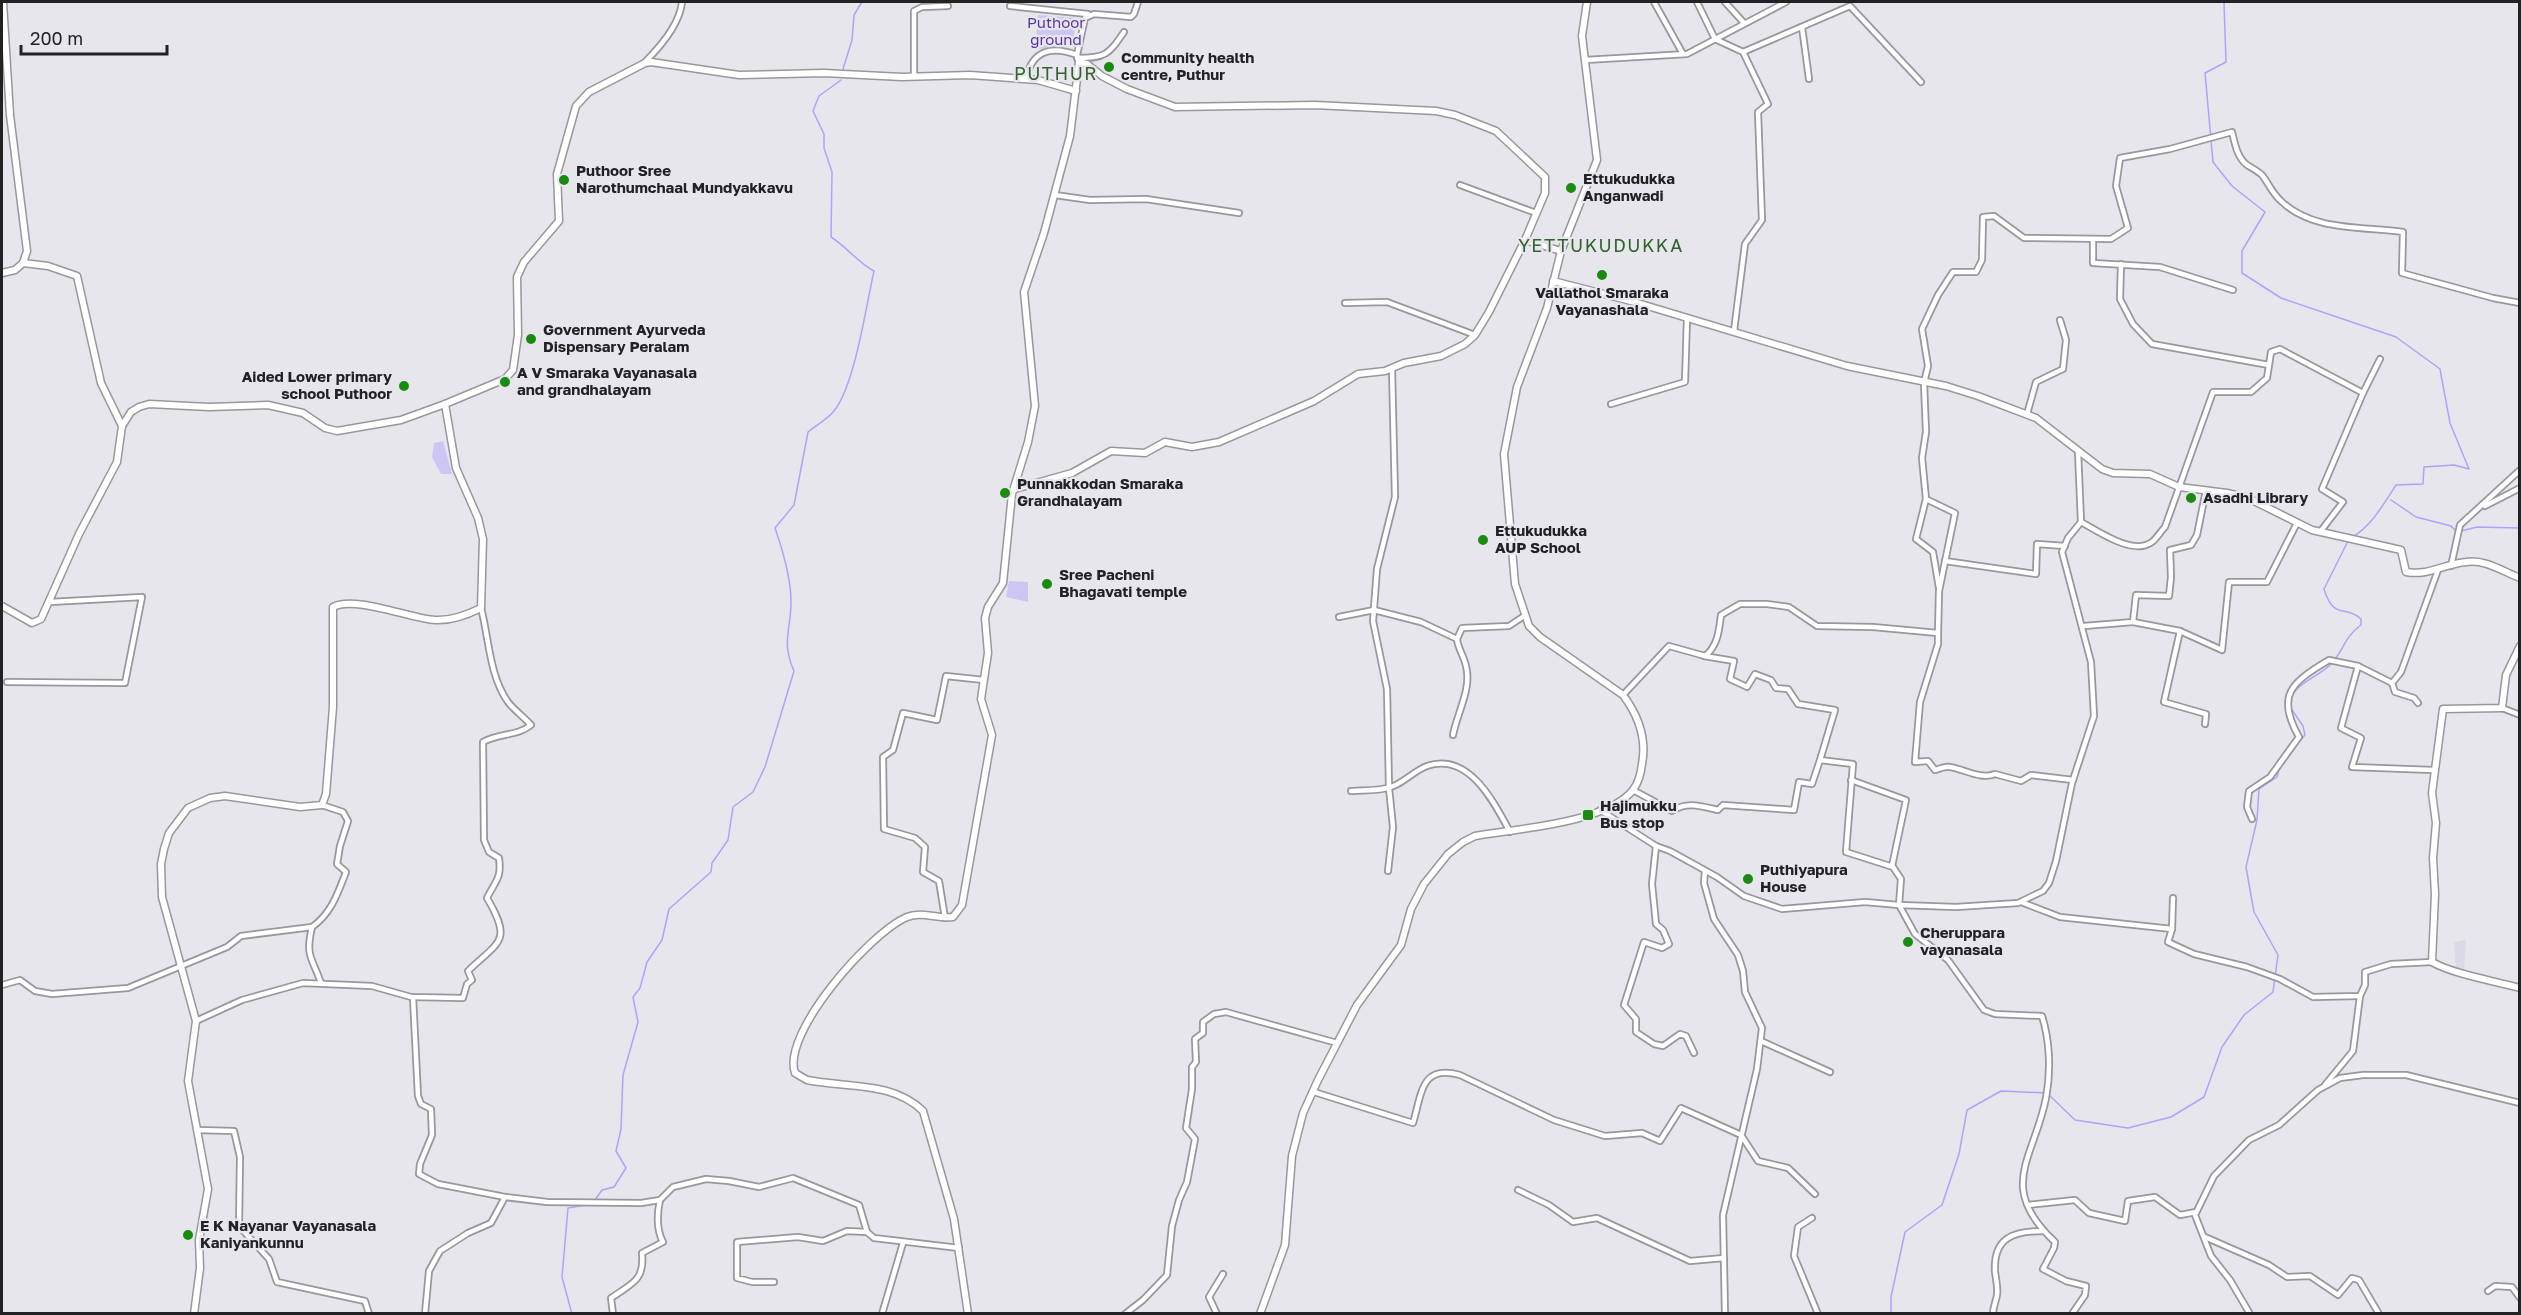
<svg xmlns="http://www.w3.org/2000/svg" width="2521" height="1315" font-family="'Golos Text',sans-serif">
	<style>
		.built { fill: #dbd9e7 }
		.green { fill: #cdc6f5 }
		.lines { fill: none; stroke-linecap: round; stroke-linejoin: round }
		.stream { stroke: #b2a1fb; stroke-width: 1.5 }
		.street-casing { stroke: #98979e; stroke-width: 8 }
		.secondary-casing { stroke: #98979e; stroke-width: 9 }
		.street { stroke: #fff; stroke-width: 4.5 }
		.secondary { stroke: #fff; stroke-width: 6 }
		.poi-dot { fill: #1a8b10; stroke: #e7e6ed; stroke-width: 2 }
		.labels { text-anchor: middle; stroke-width: 4.5; stroke-linejoin: round; paint-order: stroke }
		.park-label { font-size: 15px; fill: #56379e; stroke: #e7e6ed }
		.poi-label { font-size: 15px; font-weight: bold; fill: #222124; stroke: #e7e6ed; text-anchor: start }
		.quarter-label { font-size: 18px; letter-spacing: 1.5px; fill: #31622c; stroke: #e7e6ed }
	</style>
	<rect width="100%" height="100%" fill="#e7e6ed"/>
	<polygon class="built" points="2466,940 2464,969 2456,969 2454,942"/>
	<g class="green">
		<polygon points="1038,15 1076,18 1073,46 1035,49"/>
		<polygon points="443,441 452,474 441,474 432,457 434,443"/>
		<polygon points="1009,581 1028,582 1028,602 1006,597"/>
	</g>
	<g class="lines">
		<g class="stream">
			<path d="M2224 2 2226 62 2205 73 2213 162 2232 186 2265 212 2242 251V273L2281 298 2396 337 2440 369 2450 423 2469 469 2454 465 2424 467 2423 484 2396 485C2385 502 2371 527 2352 537"/>
			<polyline points="843,69 852,40 854,15 862,2"/>
			<polyline points="2391,500 2416,517 2451,526 2457,532"/>
			<polyline points="2461,531 2477,527 2520,528"/>
			<path d="M2290 702C2293 684 2318 677 2330 665 2343 653 2343 638 2361 625V619C2345 604 2334 621 2324 589L2347 543"/>
			<polyline points="2290,707 2303,726 2305,735 2292,750"/>
			<path d="M595 1200 602 1190 614 1187 626 1168 616 1151 621 1129 623 1075 638 1022 633 997 640 988 647 962 662 940 669 909 711 872 712 863 728 840 733 807 753 792 765 767 794 671C781 642 791 631 791 602 791 577 783 551 775 528L794 505 808 432C816 425 828 419 834 411 855 385 866 306 874 271 857 262 847 247 831 237L832 172 824 148V134L813 111 819 96 841 80"/>
			<polyline points="572,1314 562,1277 568,1208 592,1204"/>
			<polyline points="1891,1314 1891,1297 1905,1232 1942,1205 1959,1154 1967,1110 2001,1091 2047,1093 2075,1120 2128,1128 2171,1117 2204,1097 2222,1047 2244,1015 2273,992 2278,955 2254,912 2246,867 2257,820 2259,789 2277,777 2280,766"/>
		</g>
		<g class="street-casing">
			<g id="street">
				<polyline points="1654,2 1683,54"/>
				<polyline points="1697,2 1715,39 1743,52 1850,6 1921,82"/>
				<polyline points="1725,2 1744,23"/>
				<polyline points="1010,6 1088,14"/>
				<polyline points="1802,27 1809,79"/>
				<path d="M1077 58C1106 58 1108 55 1124 32"/>
				<polyline points="1585,60 1687,54 1786,2"/>
				<path d="M645 62C660 47 680 23 682 2"/>
				<polyline points="1079,62 1077,55 1085,18 1094,14 1131,17 1134,14 1138,2"/>
				<polyline points="914,77 914,11 922,7 948,6"/>
				<path d="M1026 79C1032 51 1050 45 1077 55"/>
				<polyline points="1460,185 1536,213"/>
				<polyline points="1055,195 1090,200 1146,199 1239,213"/>
				<polyline points="2093,239 2093,263 2160,267 2233,290"/>
				<polyline points="2121,264 2120,299 2133,324 2152,344 2269,365"/>
				<polyline points="1345,303 1387,302 1475,335"/>
				<polyline points="1734,331 1745,244 1762,220 1758,112 1768,104 1743,52"/>
				<polyline points="1611,404 1685,382 1687,318"/>
				<polyline points="2027,414 2036,382 2063,369 2066,340 2060,320"/>
				<polyline points="1926,499 1916,539 1933,552 1939,588"/>
				<polyline points="2485,506 2520,488"/>
				<path d="M2081 522C2098 531 2133 556 2152 542 2157 538 2161 531 2165 527L2213 392H2251L2267 378 2271 352 2280 349 2363 393 2380 359"/>
				<polyline points="2320,532 2343,502 2322,489 2363,393"/>
				<polyline points="1945,561 2036,574 2037,544 2065,546"/>
				<polyline points="2451,566 2460,525 2520,470"/>
				<polyline points="1339,617 1374,610 1421,622 1457,639 1462,628 1509,626 1524,616"/>
				<polyline points="2133,622 2180,631 2164,702 2206,714 2205,724"/>
				<polyline points="2084,626 2133,622 2136,595 2169,596 2171,577 2170,550 2191,545 2197,535 2206,490"/>
				<polyline points="2180,631 2222,650 2229,582 2267,582 2296,525"/>
				<path d="M1938 633V644L1920 702 1915 762 1928 761 1935 770C1939 769 1946 766 1950 767 1964 769 1981 780 1995 774L2021 781 2031 775 2073 780"/>
				<polyline points="1704,656 1734,661 1730,679 1747,687 1755,674 1771,680 1776,688 1788,689 1798,704 1835,710 1820,760"/>
				<polyline points="7,682 125,683 142,597 50,602"/>
				<polyline points="2392,683 2395,692 2414,698 2418,703"/>
				<path d="M1623 695 1669 646 1705 656C1718 646 1719 630 1721 615L1740 604H1767L1789 607 1817 626 1873 627 1938 633 1939 591 1955 513 1926 499 1922 458 1926 432 1924 383 1928 366 1922 329 1938 295 1953 272H1976L1982 260 1983 217 1994 216 2024 238 2111 239 2128 228 2116 186 2120 158 2170 149 2232 132C2235 144 2237 157 2247 165 2252 168 2258 171 2262 175 2269 184 2272 193 2281 201 2313 232 2364 226 2403 232L2402 273 2493 298 2520 303"/>
				<polyline points="2502,708 2520,715"/>
				<path d="M1453 735C1457 713 1472 689 1466 666 1464 656 1458 649 1457 639"/>
				<polyline points="2433,770 2352,767 2361,738 2341,728 2358,666 2392,683 2401,672 2438,570"/>
				<polyline points="1851,780 1906,800 1892,866"/>
				<path d="M1351 791C1362 790 1376 791 1387 788 1401 786 1413 771 1427 766 1469 752 1494 802 1510 832"/>
				<path d="M1600 810 1656 846 1670 851 1717 877 1744 896 1782 909 1865 902 1899 905 1901 879 1893 867 1846 852 1853 764 1820 760 1812 784 1799 782 1794 810 1723 805 1718 810C1701 806 1687 801 1672 811L1633 790"/>
				<path d="M2252 819 2247 807 2249 791 2270 777 2299 737C2275 695 2292 682 2329 660L2358 666"/>
				<polyline points="1656,846 1652,884 1656,924 1663,930 1669,944 1662,948 1644,942 1624,1005 1636,1019 1636,1032 1654,1044 1663,1046 1680,1034 1686,1036 1694,1053"/>
				<polyline points="1388,871 1393,827 1389,788 1387,689 1373,621 1377,569 1395,497 1392,368"/>
				<polyline points="1705,871 1704,883 1714,919 1738,955 1743,971 1745,992 1762,1028 1757,1069 1723,1215 1725,1314"/>
				<polyline points="2021,902 2060,917 2172,929 2173,898"/>
				<polyline points="945,918 939,881 923,872 925,847 915,838 884,829 883,757 893,750 903,713 937,720 946,676 984,680"/>
				<polyline points="2172,929 2168,942 2194,954 2247,967 2280,979 2313,997 2360,996 2365,985 2365,972 2391,964 2432,962"/>
				<path d="M321 983C312 957 305 957 312 927 331 914 338 893 346 872L337 864 340 846 348 821 343 812 322 805"/>
				<polyline points="2,985 20,980 35,991 52,994 128,988 227,947 241,936 312,927"/>
				<polyline points="413,997 418,1096 421,1104 431,1109 432,1135 420,1164 419,1174 438,1184 505,1197"/>
				<path d="M196 1021 242 1000 303 983 372 986 411 997 463 998 467 984 472 980 468 971C499 941 513 942 487 898 495 881 502 879 499 858L489 852 484 840 483 742C499 733 518 736 531 725 524 717 514 710 508 702 489 675 489 638 481 608"/>
				<polyline points="1761,1041 1830,1072"/>
				<polyline points="2325,1085 2353,1051 2360,996"/>
				<path d="M1314 1092 1413 1123C1422 1093 1421 1064 1460 1075L1554 1120 1605 1136 1642 1133 1660 1141 1681 1108 1741 1135 1758 1161 1788 1168 1815 1194"/>
				<polyline points="197,1130 234,1131 240,1157 239,1226 269,1259 277,1282 365,1301 369,1314"/>
				<polyline points="1518,1190 1549,1205 1573,1222 1597,1218 1690,1261 1724,1258"/>
				<polyline points="2028,1205 2075,1200 2089,1213 2125,1221 2128,1201 2155,1197 2180,1215 2196,1212"/>
				<polyline points="1812,1218 1798,1227 1794,1256 1818,1314"/>
				<polyline points="2205,1237 2269,1265 2287,1277 2310,1276 2338,1295 2352,1278 2359,1280 2379,1314"/>
				<polyline points="774,1282 752,1282 737,1278 737,1242 798,1237 823,1241 847,1231 867,1232"/>
				<polyline points="2488,1291 2495,1286 2512,1287 2520,1298"/>
				<polyline points="425,1314 429,1271 440,1251 468,1233 491,1223 505,1197 547,1202 641,1203 660,1200 673,1187 706,1179 729,1181 759,1187 793,1178 859,1205 867,1232 874,1238 959,1248"/>
				<path d="M613 1314 611 1298C631 1284 645 1281 642 1253L663 1242C656 1229 657 1214 660 1200"/>
				<polyline points="882,1314 903,1243"/>
				<polyline points="1125,1314 1143,1300 1167,1275 1172,1226 1179,1200 1187,1182 1195,1139 1186,1128 1192,1089 1192,1067 1196,1062 1195,1039 1203,1033 1203,1022 1214,1014 1226,1012 1337,1043"/>
				<polyline points="1217,1314 1209,1297 1223,1274"/>
				<path d="M1993 1314C1993 1306 1996 1302 1997 1295 1998 1288 1996 1279 1995 1272 1993 1237 2014 1231 2044 1231"/>
				<path d="M2072 1314 2085 1295 2086 1286 2066 1281 2043 1269 2054 1248 2055 1242C1996 1187 2034 1159 2046 1098 2051 1072 2050 1041 2042 1016L1995 1014 1984 1010 1948 960 1915 934 1899 905 1956 907 2018 903 2043 891 2049 883 2056 861 2072 783 2094 716 2091 662 2062 552 2068 538 2081 522 2078 451"/>
				<polyline points="2250,1314 2230,1280 2211,1256 2195,1215 2214,1176 2249,1140 2279,1125 2318,1090 2340,1078 2363,1075 2406,1075 2520,1103"/>
			</g>
		</g>
		<g class="secondary-casing">
			<g id="secondary">
				<polyline points="3,2 10,115 27,251 23,263 48,266 77,276 101,383 122,426"/>
				<polyline points="1525,240 1561,251"/>
				<polyline points="2,273 15,270 23,263"/>
				<path d="M1553 281 1631 301 1847 366 1946 386 1978 396 2036 418 2102 469 2113 473 2150 474 2179 487 2227 493 2248 498 2312 530 2401 550 2406 572C2429 576 2444 564 2466 562 2485 559 2502 571 2520 578"/>
				<polyline points="2,606 32,623 41,619 79,534 117,462 122,426 131,412 139,407 149,404 209,407 268,405 303,413 325,428 337,431 401,420 445,404"/>
				<path d="M2520 646 2506 675 2502 708 2443 709 2432 793 2436 823 2433 858 2435 894 2432 962C2453 974 2494 981 2520 988"/>
				<path d="M194 1314 200 1268 199 1240 208 1189 188 1081 196 1021 162 897 161 864 164 849 169 833 188 808 210 798 225 796 300 807 322 805 326 794 333 707V607C354 595 412 619 435 620 451 621 467 615 481 608L483 539 478 518 456 468 445 404 505 379 513 370 518 335 517 277 524 262 559 221 557 174 576 106 589 92 645 63 651 62 739 75 824 73 902 77 970 75 1038 80 1076 91"/>
				<path d="M968 1314 954 1219 923 1111C892 1081 847 1088 807 1080L795 1073C781 1033 871 932 907 917 921 911 937 919 953 917L962 905 992 735 981 699 988 653 985 618 988 607 1003 583 1012 494 1028 442 1035 406 1024 292 1044 233 1070 136 1079 62 1087 64 1102 76 1127 89 1175 107 1315 105 1436 111 1455 115 1496 131 1545 177V193L1525 240 1489 312 1475 335 1465 344 1441 356 1404 363 1385 371 1358 374 1314 401 1219 442 1192 447 1165 442 1145 453 1111 451 1072 473 1015 489"/>
				<path d="M1260 1314 1285 1245 1292 1156 1303 1113 1318 1080 1357 1005 1401 945 1411 909 1424 884 1448 854 1463 842 1475 836C1515 829 1607 823 1633 790 1639 782 1641 773 1642 764 1647 738 1638 715 1623 695L1540 637 1529 626 1515 584 1504 454 1517 387 1547 308 1561 251 1597 160 1582 36 1587 2"/>
			</g>
		</g>
		<use href="#street" class="street"/>
		<use href="#secondary" class="secondary"/>
	</g>
	<g class="poi-dot">
		<circle cx="1109" cy="67" r="6"/>
		<circle cx="564" cy="180" r="6"/>
		<circle cx="1571" cy="188" r="6"/>
		<circle cx="1602" cy="275" r="6"/>
		<circle cx="531" cy="339" r="6"/>
		<circle cx="505" cy="382" r="6"/>
		<circle cx="404" cy="386" r="6"/>
		<circle cx="1005" cy="493" r="6"/>
		<circle cx="2191" cy="498" r="6"/>
		<circle cx="1483" cy="540" r="6"/>
		<circle cx="1047" cy="584" r="6"/>
		<rect x="1582" y="809" width="12" height="12" rx="3"/>
		<circle cx="1748" cy="879" r="6"/>
		<circle cx="1908" cy="942" r="6"/>
		<circle cx="188" cy="1235" r="6"/>
	</g>
	<g class="labels">
		<g class="park-label">
			<text x="1056" y="28">Puthoor<tspan x="1056" dy="17">ground</tspan></text>
		</g>
		<g class="poi-label">
			<text x="1121" y="63">Community health<tspan x="1121" dy="17">centre, Puthur</tspan></text>
			<text x="576" y="176">Puthoor Sree<tspan x="576" dy="17">Narothumchaal Mundyakkavu</tspan></text>
			<text x="1583" y="184">Ettukudukka<tspan x="1583" dy="17">Anganwadi</tspan></text>
			<text x="1602" y="298" text-anchor="middle">Vallathol Smaraka<tspan x="1602" dy="17">Vayanashala</tspan></text>
			<text x="543" y="335">Government Ayurveda<tspan x="543" dy="17">Dispensary Peralam</tspan></text>
			<text x="517" y="378">A V Smaraka Vayanasala<tspan x="517" dy="17">and grandhalayam</tspan></text>
			<text x="392" y="382" text-anchor="end">Aided Lower primary<tspan x="392" dy="17">school Puthoor</tspan></text>
			<text x="1017" y="489">Punnakkodan Smaraka<tspan x="1017" dy="17">Grandhalayam</tspan></text>
			<text x="2203" y="503">Asadhi Library</text>
			<text x="1495" y="536">Ettukudukka<tspan x="1495" dy="17">AUP School</tspan></text>
			<text x="1059" y="580">Sree Pacheni<tspan x="1059" dy="17">Bhagavati temple</tspan></text>
			<text x="1600" y="811">Hajimukku<tspan x="1600" dy="17">Bus stop</tspan></text>
			<text x="1760" y="875">Puthiyapura<tspan x="1760" dy="17">House</tspan></text>
			<text x="1920" y="938">Cheruppara<tspan x="1920" dy="17">vayanasala</tspan></text>
			<text x="200" y="1231">E K Nayanar Vayanasala<tspan x="200" dy="17">Kaniyankunnu</tspan></text>
		</g>
		<g class="quarter-label">
			<text x="1056" y="80">PUTHUR</text>
			<text x="1601" y="252">YETTUKUDUKKA</text>
		</g>
	</g>
	<rect width="2521" height="1315" fill="none" stroke="#222124" stroke-width="6"/>
	<path d="M21 45v9h146v-9" fill="none" stroke="#222124" stroke-width="3"/>
	<text x="30" y="45" font-size="18" fill="#222124" stroke="#e7e6ed" stroke-width="4.5" paint-order="stroke">200 m</text>
</svg>
